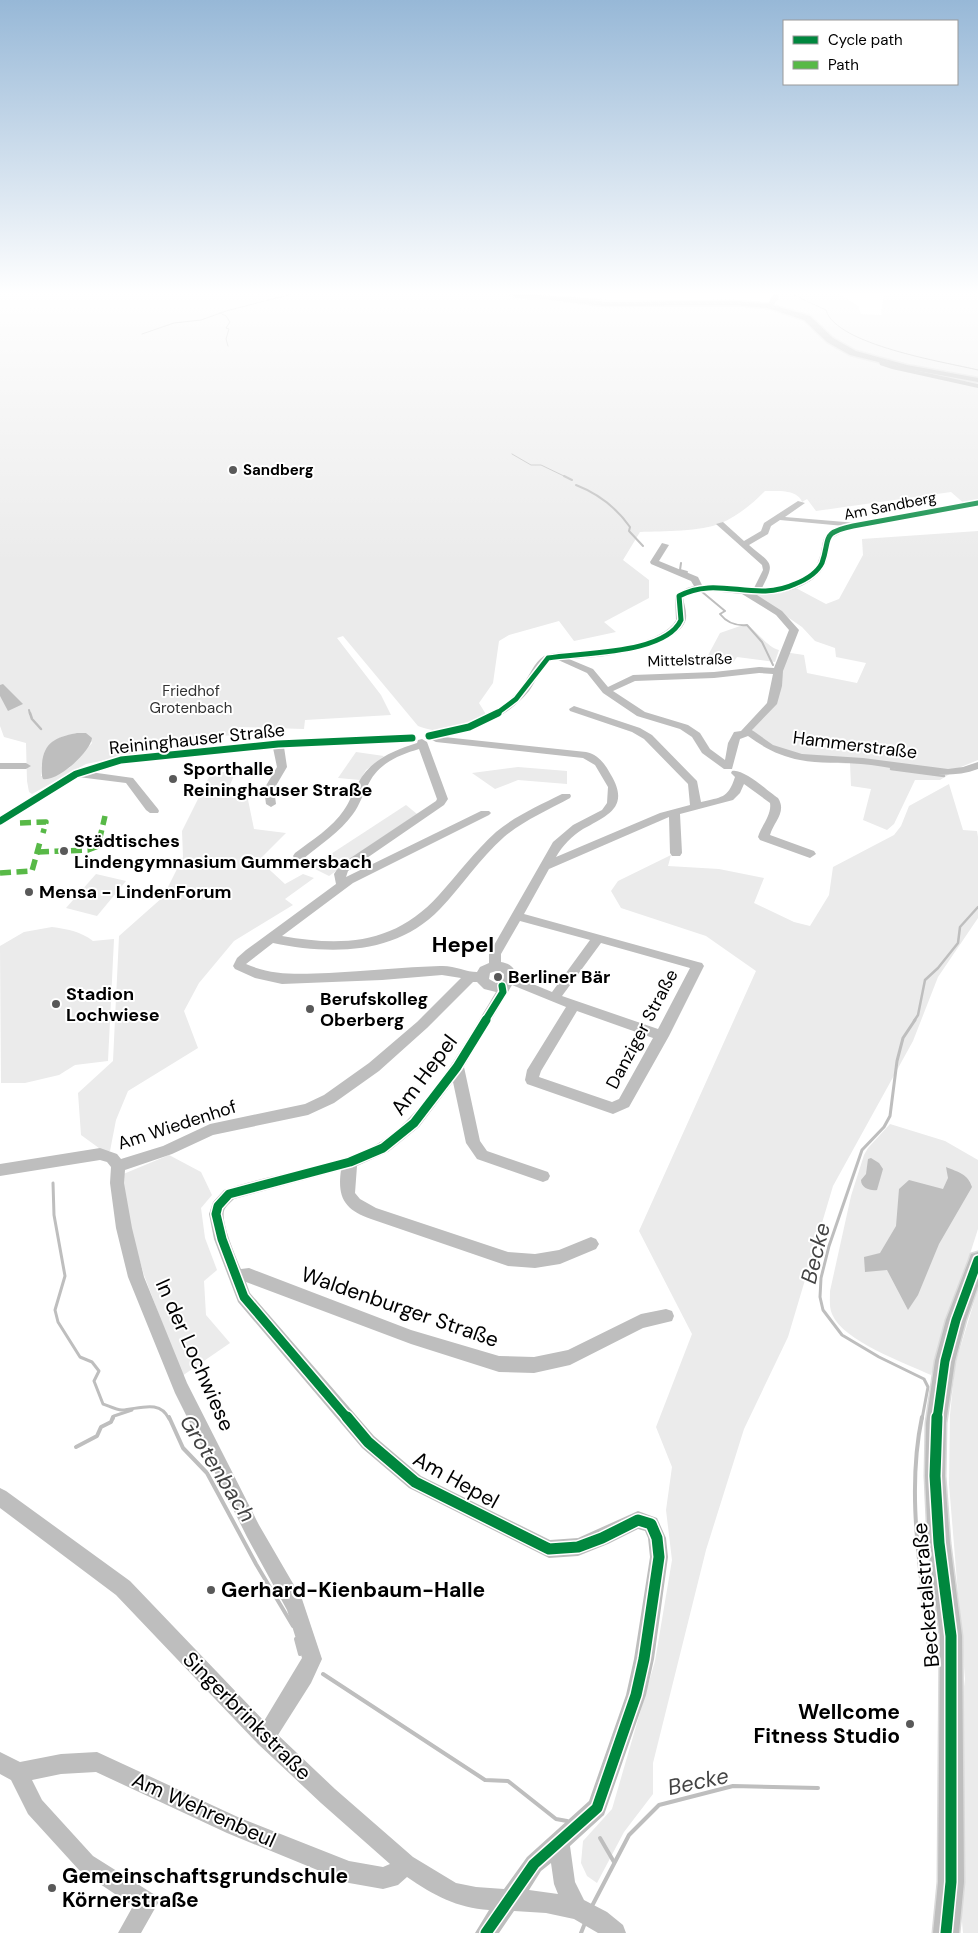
<svg xmlns="http://www.w3.org/2000/svg" width="978" height="1933" font-family="'DM Sans',sans-serif">
	<style>
		.green { fill: #ebebeb; fill-rule: evenodd }
		.water { fill: #bebebe }
		.lines { fill: none; stroke-linecap: round; stroke-linejoin: round }
		.stream-far4 { stroke: #bebebe; stroke-width: 1 }
		.stream-far3 { stroke: #bebebe; stroke-width: 2 }
		.stream-far2 { stroke: #bebebe; stroke-width: 2.5 }
		.stream-far1 { stroke: #bebebe; stroke-width: 3 }
		.stream { stroke: #bebebe; stroke-width: 4 }
		.major-casing { stroke: #dbdbdb; stroke-width: 3 }
		.minor { fill: #bebebe; fill-rule: evenodd }
		.major { fill: #bebebe; fill-rule: evenodd }
		.quiet { stroke: #58b947; stroke-width: 5.5; stroke-dasharray: 11 5.5; stroke-linecap: butt }
		.cycleway-far3-casing { stroke: #fff; stroke-width: 8 }
		.cycleway-far2-casing { stroke: #fff; stroke-width: 10 }
		.cycleway-far1-casing { stroke: #fff; stroke-width: 12 }
		.cycleway-casing { stroke: #fff; stroke-width: 14 }
		.cycleway-far3 { stroke: #00873e; stroke-width: 5 }
		.cycleway-far2 { stroke: #00873e; stroke-width: 7 }
		.cycleway-far1 { stroke: #00873e; stroke-width: 9 }
		.cycleway { stroke: #00873e; stroke-width: 11 }
		.poi-dot { fill: #595959; stroke: #fff; stroke-width: 2 }
		.labels { text-anchor: middle; stroke-width: 4; stroke-linejoin: round; paint-order: stroke }
		.far-poi-label { font-size: 15px; font-weight: bold; fill: #000; stroke: #fff; text-anchor: start }
		.far-street-label { font-size: 15px; fill: #000; stroke: #fff }
		.far-park-label { font-size: 15px; fill: #323232; stroke: #fff }
		.street-label { font-size: 18px; fill: #000; stroke: #fff }
		.poi-label { font-size: 18px; font-weight: bold; fill: #000; stroke: #fff; text-anchor: start }
		.near-street-label { font-size: 21px; fill: #000; stroke: #fff }
		.near-poi-label { font-size: 21px; font-weight: bold; fill: #000; stroke: #fff; text-anchor: start }
		.district-label { font-size: 22px; font-weight: bold; fill: #000; stroke: #fff }
		.near-water-label { font-size: 22px; font-style: italic; fill: #434343; stroke: #fff }
	</style>
	<rect width="100%" height="100%" fill="#fff"/>
	<g class="green">
		<path d="M0 294H544L649 303H768L775 294H842V295L858 306 861 314 881 315 883 298 887 294H978V502L966 505 951 492 816 511 807 499 802 502C798 489 777 491 765 491 752 504 738 516 721 523 701 532 663 531 640 532L623 560 649 580V598L604 622 616 632 574 641 559 621 509 635 499 641 493 683 479 703 487 716C459 728 448 737 418 726L343 636 337 638 381 695 391 715 305 720 304 729 239 727 234 735 137 744 136 754 86 764 32 794 29 792 27 781 26 743 4 737 0 726ZM77 733H86L92 743 69 768 41 776C44 747 47 739 77 733Z"/>
		<path d="M978 531V760L961 767 940 780H915L894 824 887 830 863 820 871 789 851 786 850 763C819 758 772 758 752 729L772 704 784 652 804 655 807 673 857 683 866 663 836 657 835 648 815 641 802 627 754 594 794 587 826 604 839 599 863 555 862 539Z"/>
		<path d="M746 624C758 632 766 646 779 650L775 662 737 657 732 664 705 661 720 633Z"/>
		<polygon points="356,752 384,756 366,770 360,780 338,778"/>
		<polygon points="518,767 567,771 567,784 518,780 495,789 472,773"/>
		<polygon points="212,771 235,773 227,792 246,790 254,829 286,833 259,860 285,884 303,874 314,878 285,899 293,905 234,941 199,983 184,1011 198,1048 128,1091 116,1120 110,1151 103,1151 81,1135 78,1093 113,1061 119,936 163,897 183,857 182,831"/>
		<polygon points="949,784 963,830 977,831 978,837 978,918 938,977 913,1041 833,1186 788,1337 744,1429 706,1550 653,1763 653,1794 624,1832 597,1883 587,1876 581,1863 583,1841 612,1809 655,1661 672,1560 666,1510 672,1467 656,1427 692,1334 639,1231 756,971 706,936 621,908 611,891 618,881 671,855 668,866 719,869 764,878 754,903 794,922 810,926 829,895 833,867 894,835 901,826 909,806"/>
		<polygon points="406,805 417,814 329,876 311,867"/>
		<polygon points="96,874 126,881 97,916 66,908"/>
		<path d="M52 927C67 929 80 931 93 941L114 939 108 1061 75 1065 59 1075 25 1083H1L0 946 24 932Z"/>
		<path d="M890 1124 945 1141 978 1160V1229L931 1375C905 1363 843 1341 832 1314 829 1307 830 1299 830 1291L851 1196 864 1155 868 1148Z"/>
		<polygon points="169,1155 201,1172 212,1195 201,1208 205,1238 217,1270 204,1281 206,1315 230,1343 182,1376 144,1275 130,1228 121,1175"/>
		<polygon points="978,1289 978,1933 963,1933 959,1888 961,1710 965,1679 949,1484 950,1415 955,1365"/>
	</g>
	<g class="water">
		<polygon points="3,684 23,704 8,711 0,696 0,685"/>
		<path d="M77 733H86L92 738C91 751 58 782 43 779 41 774 42 770 42 764 44 742 56 737 77 733Z"/>
		<path d="M871 1158 879 1163 883 1169 877 1190C870 1191 861 1188 861 1180L866 1174 868 1159Z"/>
		<path d="M946 1167C958 1172 968 1174 972 1187L939 1244 918 1295 908 1310 887 1270 865 1272 864 1257 880 1253 896 1226 899 1189 909 1180 943 1189 948 1178Z"/>
	</g>
	<g class="lines">
		<g class="stream-far4">
			<polyline points="790,294 796,296"/>
			<path d="M800 298 826 310C836 345 945 362 978 370"/>
			<polyline points="220,313 226,316 230,322 226,328 229,329 226,339 228,346"/>
			<polyline points="142,334 174,323 201,320 226,311 292,294"/>
			<polyline points="512,454 531,465 541,465 566,477"/>
		</g>
		<g class="stream-far3">
			<polyline points="564,476 572,480"/>
			<path d="M576 485C599 494 616 507 630 527L629 531 643 546"/>
			<polyline points="681,563 680,570 687,572"/>
			<path d="M701 591 725 611 720 614C727 623 736 626 747 625L762 642 773 665"/>
			<polyline points="29,710 30,714"/>
		</g>
		<g class="stream-far2">
			<polyline points="30,713 32,719 41,729"/>
			<polyline points="891,769 944,776"/>
			<polyline points="914,1021 918,1015 925,980 938,968 958,943 960,927 978,907"/>
		</g>
		<g class="stream-far1">
			<polyline points="915,1020 903,1038 897,1061 890,1116 884,1127 862,1150 829,1246 821,1278 820,1297 823,1310 842,1335 879,1357 924,1379 928,1387 922,1419"/>
			<path d="M53 1183 54 1215 65 1276 55 1310 58 1322 80 1357 92 1362 99 1371 94 1381 103 1404C109 1406 116 1410 122 1410 139 1409 160 1399 169 1419"/>
			<polyline points="113,1419 114,1416 132,1410"/>
		</g>
		<g class="stream">
			<polyline points="169,1417 183,1448 207,1473 256,1564 293,1626"/>
			<path d="M922 1417C906 1493 921 1571 929 1647"/>
			<polyline points="76,1447 97,1436 101,1427 111,1422 113,1417"/>
			<polyline points="296,1639 300,1654"/>
			<polyline points="323,1674 485,1780 508,1781 556,1819 567,1821"/>
			<polyline points="600,1838 614,1862"/>
			<polyline points="592,1906 629,1835 659,1805 733,1786 818,1788"/>
			<polyline points="581,1933 585,1923"/>
		</g>
		<g class="major-casing">
			<g id="major">
				<polygon points="509,294 531,294 605,302 734,301 769,304 810,316 833,338 856,351 907,365 978,378 978,382 907,369 850,355 827,342 804,320 768,308 734,305 605,306 513,296"/>
				<polygon points="978,1252 978,1286 966,1320 955,1361 946,1423 945,1476 950,1543 962,1636 964,1882 959,1933 933,1933 938,1882 940,1636 928,1543 925,1476 926,1423 935,1361 946,1320 969,1260 971,1254"/>
			</g>
		</g>
		<g class="minor">
			<polygon points="773,294 779,294 778,300 771,307 767,307"/>
			<polygon points="882,359 885,363 896,366 978,384 978,388 892,369 880,365 879,361"/>
			<path d="M798 501 805 503 785 517 857 523 978 501V505L845 531 832 538C828 547 829 556 825 565 814 587 779 596 757 595L782 611 799 630 783 671 782 686 777 704 752 730 773 745 802 754 863 758 948 769 963 767 978 762V769C941 783 899 767 861 764 841 762 819 764 800 760 780 756 764 748 748 736L740 739 732 769H724L702 753 692 737 680 729 637 716 603 693 587 673 556 659C542 661 537 681 529 691 508 717 476 730 444 737L586 752C599 755 605 764 611 775 630 807 608 815 583 829 572 836 562 846 556 857L660 813 690 805 688 784 644 739 632 732 570 711 569 709 574 706 640 728 652 735 697 781 701 802C721 797 728 799 735 777L731 773 732 771C743 768 768 791 778 798 787 812 774 821 770 835L814 851 816 854 810 858 760 840 758 837C761 826 772 815 770 803L744 784 740 793 733 800 680 814 682 853 680 856H672L670 853 669 817 549 869 524 914 698 962 702 963 704 966 669 1036 629 1107 613 1114 527 1084 525 1080 527 1070 566 1007 512 985 464 1067 480 1141 487 1151 548 1172 550 1176 548 1180 543 1182 477 1159 466 1143 453 1082 419 1127 388 1152 357 1166 355 1193 360 1199 376 1208 508 1252 535 1254 559 1250 591 1237 596 1239 599 1244 596 1249 560 1264 535 1268 508 1266 371 1219C345 1210 337 1198 341 1170L234 1199C230 1203 225 1207 224 1211 221 1223 236 1257 241 1269L249 1268 411 1330 499 1356 534 1357 568 1350 641 1314 666 1309 672 1311 674 1316 672 1321 643 1328 570 1365 534 1373 499 1372 411 1344 246 1282 250 1293 374 1436 421 1476 550 1540 578 1538 638 1511 657 1518 666 1538 668 1557 654 1659 646 1695 604 1815 570 1846 575 1882 584 1900 607 1912 623 1925 626 1933H598L574 1919 546 1913 514 1911 499 1933H475L489 1910C457 1908 433 1895 407 1877L398 1885 383 1889 349 1883 227 1833 96 1772 61 1774 32 1780 42 1800 93 1856 155 1895 158 1903 141 1933H118L133 1906 79 1870 28 1814 11 1780 0 1774V1752L20 1762 61 1754 97 1752 240 1818 349 1861 383 1867 390 1864 321 1803 258 1744 116 1595 0 1508V1488L6 1491 130 1581 264 1721 302 1658 287 1610 247 1537 175 1393 128 1277 116 1228 110 1183 111 1167 107 1162 100 1160 0 1176V1164L100 1148 117 1154 121 1159 163 1146 210 1124 305 1104 324 1095 369 1063 417 1022 461 978 442 975 382 980 282 984 255 978 235 969 233 966 237 958 246 950 336 884 334 874 340 865 436 801 437 799 419 749C399 755 379 763 369 783 363 793 360 805 353 814 340 832 320 845 303 859H295L293 856 295 853C312 840 332 828 344 810 350 802 353 791 358 783 371 759 393 751 417 743L418 740 422 739 427 742 448 799 444 805 348 871 346 877 481 811H489L491 813 489 815 353 883 282 936C344 947 395 944 439 895 458 874 475 851 496 832 515 816 540 805 562 794H570L571 796 570 798C548 810 523 821 504 837 480 858 462 886 440 909 396 955 331 955 273 943L246 964C273 976 299 974 329 973 366 971 403 967 440 966 454 965 466 972 477 972L480 967 489 963V954L553 842 573 825 602 810 607 803 608 787 595 765 583 758 436 742 424 736 425 734C464 724 495 721 522 686 529 677 534 662 544 656 555 651 571 653 582 652 607 651 663 643 676 620L675 596 687 588 694 586 691 581 651 564 650 562 662 543 669 545 659 561 698 577 702 585 753 590 763 570 762 565 716 524 723 522 744 541 761 531 764 523ZM780 520 844 526C815 534 827 544 817 564 808 582 779 589 761 590 776 561 772 565 749 545L768 534 771 526ZM702 590 742 594 776 615 789 630 774 668 759 667 714 672 633 675 608 687 593 669 569 659C598 658 668 651 684 624 689 616 684 605 683 597ZM759 673 773 674 767 703 741 731 734 732 728 743 725 760 710 749 700 733 688 725 645 712 613 691 635 681 714 678ZM520 921 590 940 552 992 516 977C516 968 509 963 501 962V954ZM601 943 690 968 658 1029 562 996ZM496 971H500L504 974 503 979 496 983 489 979 490 973ZM473 982H477L484 989 496 992C468 1038 424 1118 377 1144 335 1168 271 1173 224 1190L213 1202 209 1214 214 1239 238 1302 362 1448 409 1488 549 1558 578 1556 608 1544 638 1529 645 1531 648 1538 650 1557 634 1659 626 1695 589 1801 527 1857 504 1889 476 1887 456 1883 413 1857 335 1789 278 1735 311 1683 322 1659 302 1599 259 1525 187 1383 144 1277 132 1228 124 1183 125 1170 172 1154 213 1135 308 1115 334 1103 379 1071 427 1028ZM577 1011 653 1038 619 1099 612 1102 539 1077 541 1071ZM551 1863 554 1884 558 1894 529 1890 541 1871Z"/>
			<polygon points="412,735 416,736 417,738 416,740 284,747 287,767 274,789 276,804 271,807 266,804 264,789 277,767 273,748 121,763 90,772 133,778 158,809 159,811 158,813 150,813 146,810 126,783 78,777 0,825 0,816 72,772 121,757 278,741"/>
			<polygon points="0,763 26,763 31,766 26,769 0,769"/>
		</g>
		<use href="#major" class="major"/>
		<g class="quiet">
			<polyline points="20,823 46,822 43,833"/>
			<polyline points="38,852 88,850 98,846 105,816"/>
			<polyline points="0,873 32,871 40,842"/>
		</g>
		<g class="cycleway-far3-casing">
			<path id="cycleway-far3" d="M496 714 516 699 548 658C580 652 665 655 681 620L679 596C718 575 754 603 795 584 805 580 817 573 822 563 831 538 820 533 853 526L978 503"/>
		</g>
		<g class="cycleway-far2-casing">
			<g id="cycleway-far2">
				<polyline points="429,736 469,727 498,713"/>
				<polyline points="0,821 76,774 121,760 278,744 412,738"/>
				<polyline points="485,1021 503,992 502,986"/>
			</g>
		</g>
		<g class="cycleway-far1-casing">
			<g id="cycleway-far1">
				<polyline points="348,1419 244,1297 222,1239 216,1214 218,1206 229,1194 350,1162 383,1148 414,1123 457,1067 486,1020"/>
				<polyline points="937,1419 945,1361 956,1320 978,1260"/>
			</g>
		</g>
		<g class="cycleway-casing">
			<g id="cycleway">
				<polyline points="347,1417 368,1442 415,1482 549,1549 578,1547 602,1538 638,1520 651,1524 657,1538 659,1557 644,1659 636,1695 597,1808 534,1864 486,1933"/>
				<polyline points="937,1417 935,1476 939,1543 951,1636 951,1882 946,1933"/>
			</g>
		</g>
		<use href="#cycleway-far3" class="cycleway-far3"/>
		<use href="#cycleway-far2" class="cycleway-far2"/>
		<use href="#cycleway-far1" class="cycleway-far1"/>
		<use href="#cycleway" class="cycleway"/>
	</g>
	<linearGradient id="sky" x2="0" y2="1"><stop stop-color="#97b8d7"/><stop offset="0.52" stop-color="#fff"/><stop offset="1" stop-color="#fff" stop-opacity="0"/></linearGradient>
	<rect width="978" height="564" fill="url(#sky)"/>
	<g class="poi-dot">
		<circle cx="233" cy="470" r="5"/>
		<circle cx="173" cy="779" r="5"/>
		<circle cx="64" cy="851" r="5"/>
		<circle cx="29" cy="892" r="5"/>
		<circle cx="498" cy="977" r="5"/>
		<circle cx="56" cy="1004" r="5"/>
		<circle cx="310" cy="1009" r="5"/>
		<circle cx="211" cy="1590" r="5"/>
		<circle cx="910" cy="1724" r="5"/>
		<circle cx="52" cy="1888" r="5"/>
	</g>
	<g class="labels">
		<g class="far-poi-label">
			<text x="243" y="475">Sandberg</text>
		</g>
		<g class="far-street-label">
			<text transform="translate(890 506) rotate(-11)" y="5">Am Sandberg</text>
			<text transform="translate(690 660) rotate(-2)" y="5">Mittelstraße</text>
		</g>
		<g class="far-park-label">
			<text x="191" y="696">Friedhof<tspan x="191" dy="17">Grotenbach</tspan></text>
		</g>
		<g class="street-label">
			<text transform="translate(197 739) rotate(-6)" y="6">Reininghauser Straße</text>
			<text transform="translate(855 745) rotate(7)" y="6">Hammerstraße</text>
			<text transform="translate(642 1029) rotate(-62)" y="6">Danziger Straße</text>
			<text transform="translate(177 1125) rotate(-18)" y="6">Am Wiedenhof</text>
		</g>
		<g class="poi-label">
			<text x="183" y="775">Sporthalle<tspan x="183" dy="21">Reininghauser Straße</tspan></text>
			<text x="74" y="847">Städtisches<tspan x="74" dy="21">Lindengymnasium Gummersbach</tspan></text>
			<text x="39" y="898">Mensa - LindenForum</text>
			<text x="508" y="983">Berliner Bär</text>
			<text x="66" y="1000">Stadion<tspan x="66" dy="21">Lochwiese</tspan></text>
			<text x="320" y="1005">Berufskolleg<tspan x="320" dy="21">Oberberg</tspan></text>
		</g>
		<g class="near-street-label">
			<text transform="translate(424 1075) rotate(-53)" y="7">Am Hepel</text>
			<text transform="translate(400 1307) rotate(19)" y="7">Waldenburger Straße</text>
			<text transform="translate(195 1355) rotate(66)" y="7">In der Lochwiese</text>
			<text transform="translate(456 1480) rotate(29)" y="7">Am Hepel</text>
			<text transform="translate(926 1595) rotate(-95)" y="7">Becketalstraße</text>
			<text transform="translate(247 1716) rotate(45)" y="7">Singerbrinkstraße</text>
			<text transform="translate(204 1810) rotate(24)" y="7">Am Wehrenbeul</text>
		</g>
		<g class="near-poi-label">
			<text x="221" y="1597">Gerhard-Kienbaum-Halle</text>
			<text x="900" y="1719" text-anchor="end">Wellcome<tspan x="900" dy="24">Fitness Studio</tspan></text>
			<text x="62" y="1883">Gemeinschaftsgrundschule<tspan x="62" dy="24">Körnerstraße</tspan></text>
		</g>
		<g class="district-label">
			<text x="463" y="952">Hepel</text>
		</g>
		<g class="near-water-label">
			<text transform="translate(815 1253) rotate(-76)" y="8">Becke</text>
			<text transform="translate(218 1468) rotate(58)" y="8">Grotenbach</text>
			<text transform="translate(698 1781) rotate(-12)" y="8">Becke</text>
		</g>
	</g>
	<rect x="783" y="20" width="175" height="65" fill="#ffffff" stroke="#999999"/>
	<rect x="793" y="36" width="25" height="8" fill="#00873e" stroke="#999999"/>
	<text x="828" y="45" font-size="15" fill="#000000">Cycle path</text>
	<rect x="793" y="61" width="25" height="8" fill="#58b947" stroke="#999999"/>
	<text x="828" y="70" font-size="15" fill="#000000">Path</text>
</svg>
